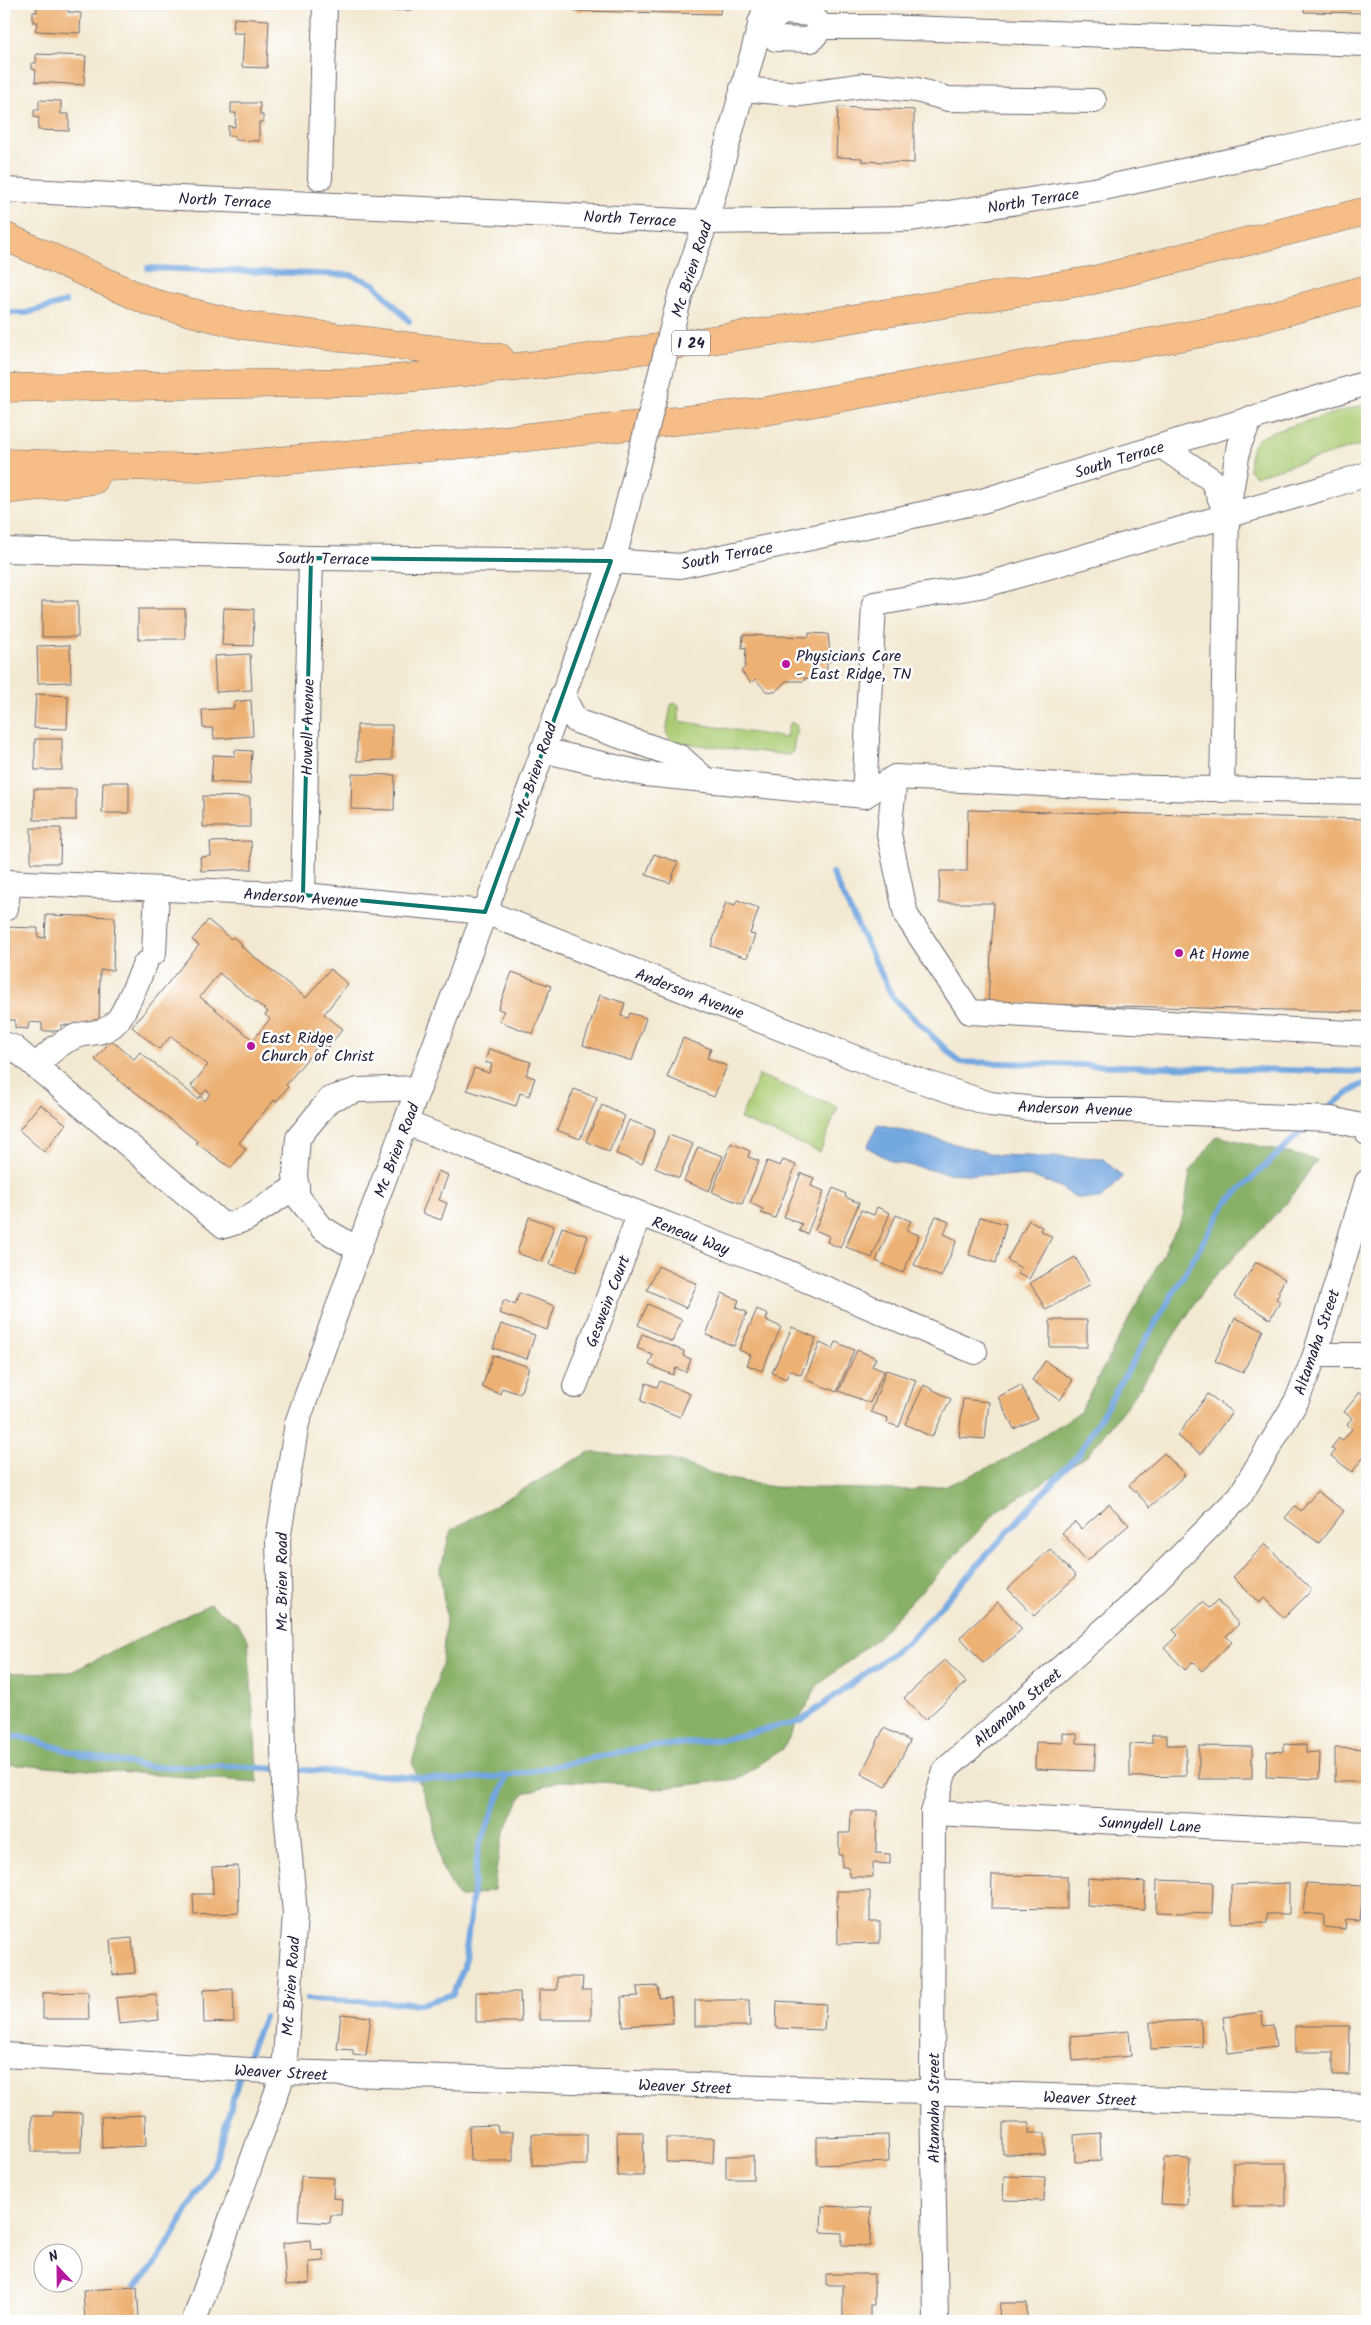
<svg xmlns="http://www.w3.org/2000/svg" width="1371" height="2325" font-family="Kalam,sans-serif">
	<style>
		.green { fill: #abcc75; stroke: #667758 }
		.forest { fill: #88b066; stroke: #556950 }
		.water { fill: #73a7e0; stroke: #4a648e }
		.lines { fill: none; stroke-linecap: round; stroke-linejoin: round }
		.stream { stroke: #73a7e0; stroke-width: 6 }
		.building { fill: #ecb173; fill-rule: evenodd }
		.minor-casing { stroke: #6b6870; stroke-width: 26 }
		.highway-casing { stroke: #6b6870; stroke-width: 29 }
		.minor { stroke: #fff; stroke-width: 24 }
		.highway { stroke: #f6be86; stroke-width: 28 }
		.minor-bridge-casing { stroke: #6b6870; stroke-width: 26; stroke-linecap: butt }
		.minor-bridge { stroke: #fff; stroke-width: 24 }
		.marked { fill: none; stroke: #0f766e; stroke-width: 4; stroke-linejoin: round }
		.poi-dot { fill: #b5179e; stroke: #fff; stroke-width: 2 }
		.labels { text-anchor: middle; stroke-width: 5; stroke-linejoin: round; paint-order: stroke }
		.shield { fill: #fff; stroke: #646476; stroke-width: 1 }
		.shield-label { font-size: 15px; font-weight: bold; fill: #22223b }
		.street-label { font-size: 16px; fill: #22223b; stroke: #fff }
		.poi-label { font-size: 16px; fill: #22223b; stroke: #fff; text-anchor: start }
	</style>
	<rect width="100%" height="100%" fill="#fff"/>
	<filter id="ink" filterUnits="userSpaceOnUse"><feTurbulence type="fractalNoise" baseFrequency=".02" numOctaves="2"/><feDisplacementMap in="SourceGraphic" scale="10" xChannelSelector="R" yChannelSelector="G"/><feConvolveMatrix kernelMatrix="1 2 1 2 8 2 1 2 1" color-interpolation-filters="sRGB"/></filter>
	<filter id="wash" filterUnits="userSpaceOnUse"><feTurbulence type="fractalNoise" baseFrequency=".0096" numOctaves="4" result="noise"/><feDisplacementMap in="SourceGraphic" scale="20" xChannelSelector="R" yChannelSelector="G"/><feGaussianBlur stdDeviation="1.12" result="paint"/><feColorMatrix in="noise" values="0 0 0 0 0 0 0 0 0 0 0 0 0 0 0 0 0 1.4 0 .05"/><feComposite in="paint" operator="in"/></filter>
	<g filter="url(#wash)">
		<rect width="100%" height="100%" fill="#f3e9d2"/>
		<g class="green">
			<path d="M1367 404V443L1255 476 1249 470C1250 460 1250 448 1257 440 1267 431 1349 409 1367 404Z"/>
			<polygon points="674,703 679,705 679,721 786,738 788,727 791,722 797,726 793,751 789,755 672,742 666,733 671,705"/>
			<polygon points="759,1075 838,1107 820,1152 740,1119"/>
		</g>
		<g class="forest">
			<path d="M1217 1136 1317 1160 1286 1204 1209 1282 1137 1392 1088 1455 998 1510 876 1639 817 1686 783 1749 737 1779 654 1789 621 1783 562 1781 524 1793C504 1824 497 1854 494 1890L459 1898 441 1866 438 1841 432 1817 412 1762 442 1664 446 1618 440 1571 451 1530 589 1452 672 1460 729 1479 774 1487 910 1490 948 1485 1002 1462 1080 1412 1183 1216 1190 1172Z"/>
			<polygon points="210,1604 238,1624 248,1639 258,1782 4,1764 4,1675 8,1673 71,1672"/>
		</g>
		<polygon class="water" points="878,1124 997,1155 1103,1159 1123,1177 1100,1199 1077,1198 1058,1186 1033,1177 946,1173 893,1162 867,1147"/>
		<g class="lines">
			<g class="stream">
				<polyline points="148,268 351,275 374,284 409,321"/>
				<polyline points="4,313 26,313 66,302"/>
				<polyline points="832,873 893,998 959,1062 1367,1072"/>
				<polyline points="1330,1106 1357,1087 1367,1083"/>
				<polyline points="4,1736 22,1737 83,1755 150,1767 230,1766 279,1769"/>
				<polyline points="289,1769 449,1780 507,1776 640,1748 725,1739 801,1721 909,1641 1080,1452 1226,1203 1303,1130"/>
				<polyline points="307,1999 422,2004 453,1994 464,1967 478,1849 507,1776"/>
				<polyline points="244,2066 264,2017"/>
				<polyline points="130,2293 159,2259 214,2165 240,2075"/>
			</g>
		</g>
		<g id="blocks">
			<g class="building">
				<polygon points="36,4 68,4 68,12 81,13 80,33 37,31 35,30 38,22 33,22 33,12 37,12"/>
				<polygon points="388,4 411,4 411,10 388,11"/>
				<polygon points="575,4 721,4 720,14 575,11"/>
				<polygon points="1304,4 1367,4 1367,13 1304,12"/>
				<polygon points="234,18 269,20 267,68 242,67 244,33 233,33"/>
				<polygon points="36,54 86,56 84,85 35,82 36,70 32,69 32,63 36,63"/>
				<polygon points="39,100 61,101 61,114 69,114 69,131 38,130 39,118 34,117 34,110 39,110"/>
				<polygon points="231,103 260,103 260,115 263,115 263,122 259,122 259,141 235,140 235,136 228,136 228,126 235,127 236,113 231,113"/>
				<polygon points="838,107 914,110 914,163 862,161 862,158 836,157"/>
				<rect x="42" y="601" width="36" height="36"/>
				<polygon points="224,608 254,609 253,646 222,645"/>
				<rect x="138" y="609" width="47" height="30"/>
				<polygon points="809,633 828,634 831,661 827,662 827,674 813,673 813,679 804,678 804,681 786,681 775,692 766,691 755,679 751,683 741,671 745,667 746,647 742,648 743,635 809,637"/>
				<polygon points="70,645 71,682 38,683 37,646"/>
				<polygon points="250,654 252,690 216,692 214,656"/>
				<polygon points="36,694 68,696 67,729 34,728"/>
				<polygon points="251,700 253,736 214,739 213,728 203,728 202,710 234,708 234,702"/>
				<polygon points="357,725 392,725 392,760 357,761"/>
				<rect x="35" y="739" width="27" height="31"/>
				<polygon points="235,750 252,751 250,784 211,782 213,755 235,756"/>
				<polygon points="352,774 395,775 394,810 351,809"/>
				<polygon points="103,782 129,782 129,813 102,813"/>
				<rect x="34" y="789" width="42" height="31"/>
				<polygon points="203,796 250,797 250,827 203,827"/>
				<polygon points="968,810 1367,819 1367,1012 988,1003 994,903 939,903 940,871 967,871"/>
				<polygon points="31,828 61,828 60,863 31,863"/>
				<polygon points="251,841 252,869 201,871 200,857 211,856 210,842"/>
				<polygon points="654,854 678,862 670,883 646,875"/>
				<polygon points="737,900 759,908 750,934 755,935 747,958 711,946 726,902 735,905"/>
				<polygon points="46,915 115,917 113,970 100,970 99,1026 61,1025 61,1031 42,1031 42,1023 29,1022 28,1029 15,1028 15,1020 4,1020 4,927 38,928 38,937 45,938"/>
				<path d="M208 920 231 939 233 937 242 944 241 946 306 998 330 969 348 984 324 1014 343 1029 327 1048 320 1043 286 1085 288 1087 276 1102 274 1100 239 1143 246 1149 231 1168 196 1143 198 1142 129 1087 128 1088 118 1080 119 1079 95 1060 111 1040 134 1059 140 1052 198 1099 200 1096 205 1101 210 1093 206 1090 202 1095 191 1086 208 1065 171 1036 159 1049 132 1027 199 945 192 940ZM219 973 268 1012 265 1015 270 1019 253 1040 200 997Z"/>
				<polygon points="512,972 551,986 533,1034 499,1021 504,1011 498,1009"/>
				<polygon points="600,995 625,1003 621,1016 628,1018 630,1013 646,1018 632,1061 583,1045"/>
				<polygon points="683,1038 711,1049 707,1058 727,1066 714,1097 667,1077"/>
				<polygon points="489,1049 531,1062 526,1075 535,1078 529,1096 520,1093 516,1106 467,1090 474,1068 489,1073 492,1064 485,1062"/>
				<polygon points="574,1089 597,1098 580,1139 557,1130"/>
				<polygon points="40,1104 66,1124 44,1152 19,1130"/>
				<polygon points="602,1105 625,1116 609,1152 586,1141"/>
				<polygon points="629,1120 655,1130 642,1164 616,1154"/>
				<polygon points="669,1135 693,1144 679,1178 655,1168"/>
				<polygon points="731,1143 750,1151 748,1157 759,1161 742,1204 712,1192"/>
				<polygon points="698,1147 723,1156 709,1191 684,1181"/>
				<polygon points="783,1160 796,1165 775,1218 761,1213 763,1209 750,1203 767,1161 780,1166"/>
				<polygon points="438,1171 448,1175 439,1200 447,1203 441,1220 422,1213"/>
				<polygon points="801,1173 814,1178 811,1186 824,1191 807,1234 799,1231 802,1224 784,1217"/>
				<polygon points="833,1188 846,1194 845,1197 859,1203 840,1248 827,1242 829,1236 815,1230"/>
				<polygon points="877,1207 890,1213 872,1258 846,1247 861,1210 874,1215"/>
				<polygon points="896,1215 911,1221 906,1230 919,1235 903,1273 876,1261"/>
				<polygon points="936,1216 949,1222 944,1234 957,1240 941,1277 914,1265"/>
				<polygon points="529,1217 554,1226 542,1262 517,1253"/>
				<polygon points="980,1217 1006,1224 996,1263 969,1255"/>
				<polygon points="1029,1220 1042,1227 1040,1230 1052,1237 1029,1279 1018,1274 1021,1268 1007,1260"/>
				<polygon points="562,1227 588,1236 576,1272 550,1264"/>
				<polygon points="1075,1257 1091,1284 1046,1310 1030,1283"/>
				<polygon points="1256,1262 1285,1279 1278,1292 1280,1293 1276,1299 1280,1302 1270,1319 1234,1297"/>
				<polygon points="658,1266 697,1284 686,1308 647,1290"/>
				<polygon points="519,1293 555,1306 547,1330 499,1313 504,1300 515,1305"/>
				<polygon points="722,1293 739,1300 736,1308 747,1312 734,1346 706,1335"/>
				<polygon points="648,1304 682,1320 672,1342 638,1325"/>
				<polygon points="757,1309 768,1314 766,1320 781,1327 762,1371 747,1365 751,1355 739,1350"/>
				<polygon points="1235,1318 1263,1330 1243,1373 1215,1361"/>
				<rect x="1050" y="1320" width="37" height="27"/>
				<polygon points="501,1324 535,1335 527,1359 493,1348"/>
				<polygon points="792,1327 816,1338 801,1375 790,1370 786,1379 772,1373"/>
				<polygon points="642,1334 684,1351 683,1356 691,1359 686,1372 676,1368 673,1375 649,1365 653,1355 637,1348"/>
				<polygon points="836,1342 854,1350 837,1392 805,1379 820,1343 833,1349"/>
				<polygon points="857,1350 876,1358 872,1366 884,1371 870,1403 839,1391"/>
				<polygon points="493,1355 529,1367 520,1394 502,1388 500,1394 482,1387"/>
				<polygon points="1045,1361 1073,1380 1060,1400 1032,1380"/>
				<polygon points="886,1370 916,1380 899,1427 887,1423 888,1418 871,1412"/>
				<polygon points="660,1381 690,1394 680,1417 641,1401 646,1383 657,1387"/>
				<polygon points="924,1385 951,1399 932,1437 905,1424"/>
				<polygon points="1021,1385 1037,1418 1014,1429 998,1397"/>
				<polygon points="1360,1392 1367,1398 1367,1453 1352,1472 1331,1456 1335,1451 1331,1448 1339,1438 1342,1441 1352,1429 1347,1424 1352,1418 1344,1412"/>
				<polygon points="1208,1394 1232,1412 1201,1454 1177,1436"/>
				<polygon points="963,1399 989,1402 985,1439 959,1437"/>
				<polygon points="1164,1453 1185,1475 1150,1507 1129,1485"/>
				<polygon points="1317,1491 1344,1511 1319,1543 1285,1518 1295,1506 1301,1511"/>
				<polygon points="1109,1504 1129,1525 1087,1561 1062,1533 1075,1522 1081,1529"/>
				<polygon points="1265,1544 1312,1590 1284,1618 1264,1598 1259,1603 1233,1577"/>
				<polygon points="1050,1549 1076,1576 1034,1616 1008,1589"/>
				<polygon points="1217,1600 1239,1624 1226,1636 1232,1642 1202,1671 1193,1662 1185,1670 1164,1648 1178,1635 1173,1630 1202,1602 1209,1608"/>
				<polygon points="998,1602 1022,1629 983,1663 960,1637"/>
				<polygon points="945,1660 966,1682 925,1720 904,1698"/>
				<polygon points="884,1728 910,1741 886,1787 861,1774"/>
				<polygon points="1063,1733 1077,1734 1077,1743 1096,1744 1094,1771 1035,1769 1036,1742 1063,1743"/>
				<polygon points="1152,1735 1167,1735 1167,1745 1186,1745 1186,1776 1130,1777 1130,1744 1152,1743"/>
				<polygon points="1284,1744 1306,1745 1306,1752 1320,1753 1319,1779 1266,1777 1267,1751 1284,1752"/>
				<polygon points="1199,1746 1252,1747 1252,1779 1199,1779"/>
				<polygon points="1335,1748 1367,1749 1367,1782 1335,1782"/>
				<polygon points="851,1811 877,1811 876,1853 890,1854 890,1864 873,1863 873,1877 849,1877 849,1867 842,1867 842,1855 839,1855 839,1833 850,1833"/>
				<polygon points="238,1866 239,1913 194,1915 193,1894 213,1894 212,1867"/>
				<polygon points="992,1875 1067,1876 1067,1909 991,1908"/>
				<polygon points="1088,1878 1145,1882 1144,1910 1087,1906"/>
				<polygon points="1157,1880 1213,1882 1212,1914 1156,1912"/>
				<polygon points="1289,1883 1289,1914 1267,1914 1267,1922 1232,1923 1231,1885"/>
				<polygon points="1306,1883 1363,1886 1360,1921 1346,1920 1345,1929 1324,1927 1324,1915 1303,1913"/>
				<polygon points="837,1891 870,1891 870,1922 880,1922 880,1943 838,1944"/>
				<polygon points="132,1938 135,1973 113,1975 110,1940"/>
				<polygon points="557,1977 583,1977 582,1990 591,1990 591,2020 539,2020 539,1990 557,1990"/>
				<polygon points="658,1986 659,1998 671,1997 673,2023 623,2026 621,1997 638,1996 637,1987"/>
				<polygon points="233,1989 234,2022 204,2023 203,1990"/>
				<polygon points="88,1992 89,2019 43,2019 43,1993"/>
				<polygon points="476,1992 520,1992 521,2022 476,2022"/>
				<polygon points="156,1994 159,2020 119,2024 116,1998"/>
				<polygon points="695,2000 749,2000 750,2026 695,2026"/>
				<polygon points="777,2001 826,2004 824,2030 776,2028"/>
				<polygon points="1262,2012 1263,2026 1273,2025 1276,2047 1228,2053 1223,2017"/>
				<polygon points="341,2014 371,2017 366,2056 353,2055 353,2050 337,2049"/>
				<polygon points="1201,2020 1202,2047 1151,2049 1150,2022"/>
				<polygon points="1295,2026 1350,2026 1349,2075 1333,2075 1333,2052 1295,2052"/>
				<polygon points="1129,2031 1131,2056 1073,2061 1071,2036"/>
				<polygon points="53,2112 82,2113 81,2152 32,2152 32,2116 53,2116"/>
				<polygon points="145,2115 146,2146 102,2148 101,2117"/>
				<polygon points="1003,2123 1030,2123 1029,2133 1045,2133 1045,2155 1003,2154"/>
				<polygon points="497,2125 498,2132 513,2132 513,2161 470,2161 469,2126"/>
				<polygon points="617,2132 643,2132 644,2176 618,2176"/>
				<polygon points="1100,2133 1101,2161 1075,2162 1074,2135"/>
				<rect x="532" y="2134" width="55" height="31"/>
				<polygon points="888,2135 889,2162 817,2165 817,2137"/>
				<polygon points="666,2138 714,2138 713,2163 666,2162"/>
				<rect x="726" y="2156" width="27" height="23"/>
				<polygon points="1164,2158 1190,2159 1187,2205 1161,2204"/>
				<rect x="1233" y="2163" width="53" height="43"/>
				<polygon points="301,2176 334,2178 333,2198 342,2199 341,2215 331,2215 330,2223 298,2221"/>
				<polygon points="1004,2176 1045,2177 1044,2201 1003,2200"/>
				<polygon points="822,2206 871,2208 870,2246 842,2245 842,2233 821,2232"/>
				<polygon points="310,2240 311,2250 323,2249 324,2261 309,2262 310,2283 286,2285 283,2243"/>
				<polygon points="826,2274 874,2274 874,2305 870,2305 870,2318 843,2319 843,2285 826,2285"/>
				<polygon points="137,2287 139,2319 85,2321 83,2290"/>
				<polygon points="1000,2303 1027,2303 1027,2321 999,2321"/>
			</g>
		</g>
	</g>
	<g filter="url(#ink)">
		<use href="#blocks" fill-opacity="0" stroke="#6b6870" stroke-width="1"/>
		<g class="lines">
			<g class="minor-casing">
				<g id="minor">
					<polyline points="760,23 767,24 783,12 811,14 822,27"/>
					<polyline points="767,24 776,39 811,40 822,27 877,27 1367,44"/>
					<polyline points="742,89 800,94 866,85 917,90 948,99 1094,101"/>
					<polyline points="320,178 325,4"/>
					<polyline points="4,190 706,222 911,219 1099,189 1280,150 1367,128"/>
					<polyline points="679,300 706,222 766,4"/>
					<polyline points="1161,446 1212,480 1227,515"/>
					<polyline points="4,550 311,558 611,561 680,566 982,501 1367,383"/>
					<polyline points="562,695 576,721 680,757 706,780"/>
					<polyline points="542,750 645,774 864,796 895,777 1108,787 1367,792"/>
					<polyline points="895,777 889,834 906,915 970,1012 1367,1034"/>
					<polyline points="1222,790 1227,515 1239,445 1251,418"/>
					<polyline points="864,796 874,604 985,585 1324,488 1367,474"/>
					<polyline points="4,882 303,895 485,912 876,1066 990,1104 1045,1110 1122,1110 1331,1119 1365,1127 1367,1133"/>
					<polyline points="303,895 311,558"/>
					<polyline points="4,909 6,908 9,882"/>
					<polyline points="154,953 157,889"/>
					<polyline points="4,1044 13,1047 224,1226 246,1219 297,1186"/>
					<path d="M35 1066C47 1056 57 1044 72 1038 88 1030 104 1037 118 1020 127 1008 138 979 145 964"/>
					<polyline points="406,1123 759,1260 975,1352"/>
					<polyline points="359,1250 322,1228 298,1197 295,1175 298,1138 330,1099 358,1090 419,1088"/>
					<polyline points="1315,1355 1367,1355"/>
					<polyline points="575,1386 639,1215"/>
					<polyline points="933,1813 1367,1834"/>
					<polyline points="4,2055 284,2072 1367,2106"/>
					<polyline points="194,2321 284,2072 295,1914 284,1789 278,1540 297,1423 371,1214 485,912 618,543"/>
					<polyline points="936,2321 932,2094 933,1813 945,1770 1131,1606 1240,1496 1297,1400 1315,1355 1367,1182"/>
				</g>
			</g>
			<g class="highway-casing">
				<g id="highway">
					<polyline points="4,236 150,302 242,325 500,358"/>
					<polyline points="4,388 364,382 546,364 793,328 1094,280 1367,211"/>
					<polyline points="4,463 200,468 475,443 766,411 1224,329 1367,289"/>
					<polyline points="4,490 94,480"/>
				</g>
			</g>
			<use href="#minor" class="minor"/>
			<use href="#highway" class="highway"/>
			<g class="minor-bridge-casing">
				<polyline id="minor-bridge" points="618,543 679,300"/>
			</g>
			<use href="#minor-bridge" class="minor-bridge"/>
		</g>
	</g>
	<path class="marked" d="M311 558 611 561 485 912 303 895Z"/>
	<g class="poi-dot">
		<circle cx="786" cy="664" r="5"/>
		<circle cx="1179" cy="953" r="5"/>
		<circle cx="251" cy="1046" r="5"/>
	</g>
	<g class="labels">
		<rect class="shield" x="672" y="330.5" width="38" height="25" rx="4"/>
		<g class="shield-label">
			<text x="691" y="348">I 24</text>
		</g>
		<g class="street-label">
			<text transform="translate(225 200) rotate(3)" y="6">North Terrace</text>
			<text transform="translate(1033 200) rotate(-9)" y="6">North Terrace</text>
			<text transform="translate(630 218) rotate(3)" y="6">North Terrace</text>
			<text transform="translate(691 269) rotate(-72)" y="6">Mc Brien Road</text>
			<text transform="translate(1119 459) rotate(-17)" y="6">South Terrace</text>
			<text transform="translate(727 555) rotate(-11)" y="6">South Terrace</text>
			<text transform="translate(323 558) rotate(1)" y="6">South Terrace</text>
			<text transform="translate(307 727) rotate(-89)" y="6">Howell Avenue</text>
			<text transform="translate(535 770) rotate(-71)" y="6">Mc Brien Road</text>
			<text transform="translate(301 897) rotate(4)" y="6">Anderson Avenue</text>
			<text transform="translate(690 993) rotate(21)" y="6">Anderson Avenue</text>
			<text transform="translate(1075 1108) rotate(2)" y="6">Anderson Avenue</text>
			<text transform="translate(396 1150) rotate(-69)" y="6">Mc Brien Road</text>
			<text transform="translate(691 1235) rotate(21)" y="6">Reneau Way</text>
			<text transform="translate(607 1301) rotate(-69)" y="6">Geswein Court</text>
			<text transform="translate(1316 1342) rotate(-71)" y="6">Altamaha Street</text>
			<text transform="translate(281 1582) rotate(-90)" y="6">Mc Brien Road</text>
			<text transform="translate(1017 1707) rotate(-41)" y="6">Altamaha Street</text>
			<text transform="translate(1150 1824) rotate(3)" y="6">Sunnydell Lane</text>
			<text transform="translate(290 1986) rotate(-86)" y="6">Mc Brien Road</text>
			<text transform="translate(281 2072) rotate(3)" y="6">Weaver Street</text>
			<text transform="translate(685 2086) rotate(2)" y="6">Weaver Street</text>
			<text transform="translate(1090 2098) rotate(2)" y="6">Weaver Street</text>
			<text transform="translate(933 2108) rotate(-90)" y="6">Altamaha Street</text>
		</g>
		<g class="poi-label">
			<text x="796" y="661">Physicians Care<tspan x="796" dy="18">- East Ridge, TN</tspan></text>
			<text x="1189" y="959">At Home</text>
			<text x="261" y="1043">East Ridge<tspan x="261" dy="18">Church of Christ</tspan></text>
		</g>
	</g>
	<rect width="1371" height="2325" fill="none" stroke="#fff" stroke-width="20"/>
	<g transform="translate(58 2268) rotate(338)"><circle r="24" fill="#ffffff" stroke="#a7a7b1"/>
	<path d="M0-4L9 19L0 12L-9 19Z" fill="#b5179e"/>
	<text y="-8" font-size="14" font-weight="bold" text-anchor="middle" fill="#22223b">N</text>
	</g>
</svg>
